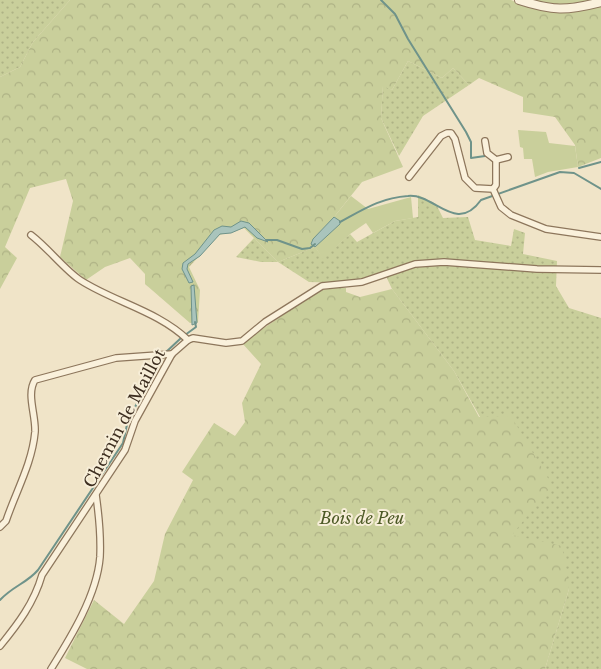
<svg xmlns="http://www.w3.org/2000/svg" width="601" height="669" font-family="'Libre Baskerville',serif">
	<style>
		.grass { fill: url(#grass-dots) }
		.forest { fill: url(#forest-crowns) }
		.green { fill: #c9cf9b }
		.water { fill: #a9c4bc; stroke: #6f938a }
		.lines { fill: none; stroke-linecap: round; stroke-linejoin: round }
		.stream { stroke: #6f938a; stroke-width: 2 }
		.minor-casing { stroke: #8d765c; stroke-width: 8 }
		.tertiary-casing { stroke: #8d765c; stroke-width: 10 }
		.minor { stroke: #faf1dc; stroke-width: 5.5 }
		.tertiary { stroke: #faf1dc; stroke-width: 8 }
		.labels { text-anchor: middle; stroke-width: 4; stroke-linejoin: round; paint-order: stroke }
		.street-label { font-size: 16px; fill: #3d2e20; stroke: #f7eed8 }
		.park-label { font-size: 16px; font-style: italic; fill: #4d5a26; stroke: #f7eed8 }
	</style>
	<defs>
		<pattern id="grass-dots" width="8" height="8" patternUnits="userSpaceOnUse" patternTransform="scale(1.25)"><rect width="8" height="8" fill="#c9cf9b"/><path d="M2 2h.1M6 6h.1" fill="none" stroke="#aeb285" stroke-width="1.8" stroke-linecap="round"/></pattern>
		<pattern id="forest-crowns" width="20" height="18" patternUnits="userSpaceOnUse" patternTransform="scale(1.25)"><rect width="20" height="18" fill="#c9cf9b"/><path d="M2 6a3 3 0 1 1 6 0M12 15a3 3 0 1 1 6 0" fill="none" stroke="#aeb285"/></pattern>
	</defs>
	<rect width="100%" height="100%" fill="#f0e4c8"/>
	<g class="grass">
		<polygon points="0,0 70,0 33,42 20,67 0,77"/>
		<polygon points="408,61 442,78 453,68 469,85 423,116 399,156 381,118 383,85 392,90"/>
		<polygon points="418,195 436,204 443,218 468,217 475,240 511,246 514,229 525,233 523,254 557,261 556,286 569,308 601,318 601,669 545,669 569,589 512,535 480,417 454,371 392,289 384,272 346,283 309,282 278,262 261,262 236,257 254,238 278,262 315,247 323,258 350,234 357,242 395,221 418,217"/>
	</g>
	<g class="forest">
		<path d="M70 0H511C540 15 570 13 601 6V158L578 167 575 145 555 117 523 112V97L479 78 469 85 453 68 442 78 408 61 392 90 383 86 381 118 403 167 362 182 334 217 313 239 312 244 315 247 278 262 244 228 219 235 189 267 200 290 198 322 190 323 145 284V274L130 258 105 267 86 280 60 257 73 201 66 179 30 188 5 247 17 258 0 289V77L20 67 33 42Z"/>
		<path d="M532 0H592C572 5 552 6 532 0Z"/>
		<polygon points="336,288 346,288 346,292 360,297 392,289 454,371 479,417 511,416 552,485 512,535 562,546 569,589 545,669 87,669 65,658 94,600 124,624 154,581 165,534 193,480 182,472 214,423 235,436 245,422 242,403 261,364 242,343 320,290"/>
	</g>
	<g class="green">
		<polygon points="518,130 546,132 549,143 575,146 578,167 548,172 535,177 532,159 524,159 523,148 520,147"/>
		<polygon points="351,196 368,209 411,197 413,218 395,221 373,233 366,223 350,234 323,259 315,247 340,223 334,217"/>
	</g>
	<g class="water">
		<polygon points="334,217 340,221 340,224 315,247 311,244 313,239"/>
		<polygon points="241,221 249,223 268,242 257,238 245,227 231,233 220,234 200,256 188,264 187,269 193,282 189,283 182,269 183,263 195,254 214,230 222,226 231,227"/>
		<polygon points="194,285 197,323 192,325 191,286"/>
	</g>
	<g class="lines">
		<g class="stream">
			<polyline points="381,0 395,14 408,39 466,132 471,142 471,158 485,156"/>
			<polyline points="579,168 601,162"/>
			<path d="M340 222C364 209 380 198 408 196 434 193 456 235 481 200L560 172 574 173 601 189"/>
			<polyline points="266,240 277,240 302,249 310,248 315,244"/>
			<polyline points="185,335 196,327 195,322"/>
			<polyline points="165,353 181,338"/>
			<path d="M0 600C13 586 27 583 38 570L123 443 128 420 162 357"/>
		</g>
		<g class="minor-casing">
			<g id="minor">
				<polyline points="485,141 487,153 496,160 496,185 493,189"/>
				<polyline points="496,160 508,157"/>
				<polyline points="409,177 441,136 447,133 451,133 455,139 465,178 475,188 493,189 501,207 511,215 546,229 601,237"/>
				<path d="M31 235C48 248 65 270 80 280 114 302 158 311 188 340"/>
				<path d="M0 527 6 521C16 491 32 464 35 432 36 415 26 394 35 380L116 358 172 354"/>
				<path d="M0 646C18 624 34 603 42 575L125 450 135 421 172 354 188 340 193 338 226 343 242 341 265 322 322 286 362 282 415 264 444 262 537 269 601 270"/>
				<path d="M51 669C71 637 97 595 100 557 101 536 99 516 96 495"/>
			</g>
		</g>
		<g class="tertiary-casing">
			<path id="tertiary" d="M519 0C553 11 566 11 601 2"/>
		</g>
		<use href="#minor" class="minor"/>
		<use href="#tertiary" class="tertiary"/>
	</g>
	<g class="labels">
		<g class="street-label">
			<text transform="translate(124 418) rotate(-62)" y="6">Chemin de Maillot</text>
		</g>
		<g class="park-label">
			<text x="362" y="524">Bois de Peu</text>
		</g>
	</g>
</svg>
